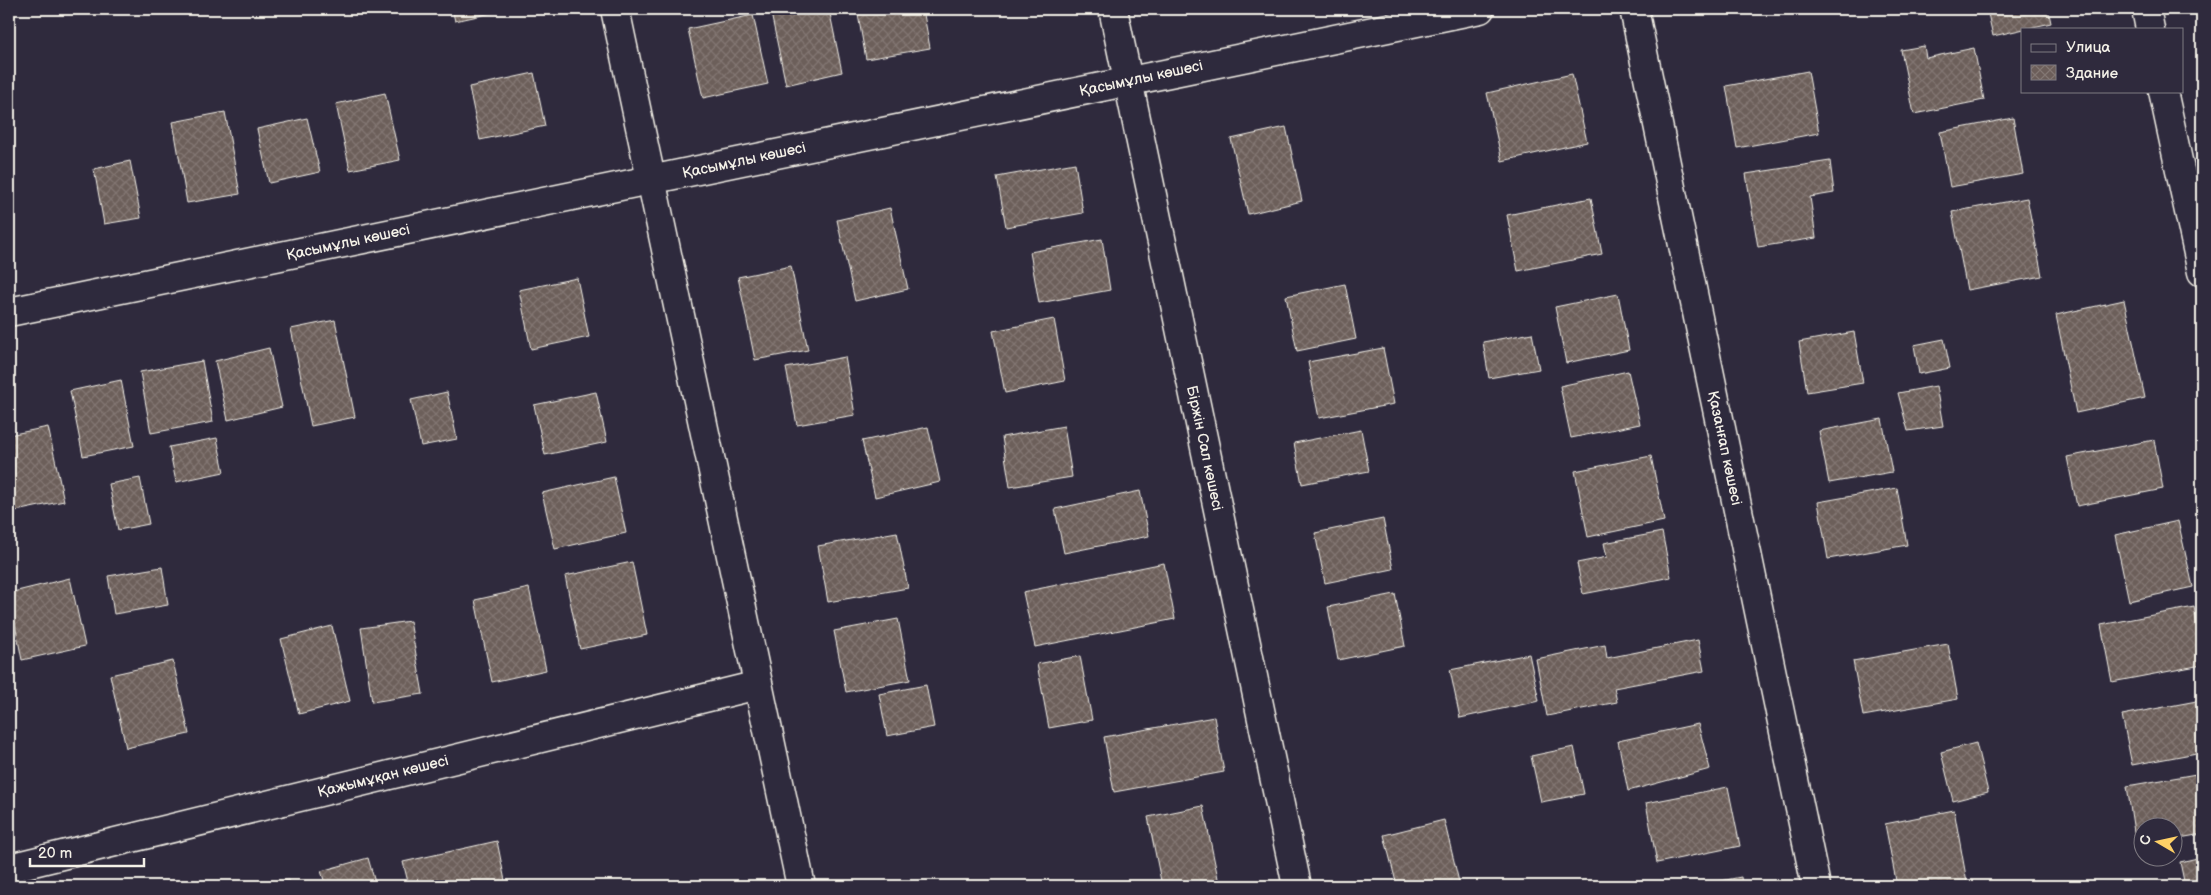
<svg xmlns="http://www.w3.org/2000/svg" width="2211" height="895" font-family="'Balsamiq Sans',sans-serif">
	<style>
		.building { fill: url(#building-cross-hatch); stroke: #f4f1e8 }
		.lines { fill: none; stroke-linecap: round; stroke-linejoin: round }
		.street-casing { stroke: #f4f1e8; stroke-width: 31 }
		.street { stroke: #2f2a3d; stroke-width: 28 }
		.labels { text-anchor: middle; stroke-width: 4.5; stroke-linejoin: round; paint-order: stroke }
		.street-label { font-size: 15px; fill: #f4f1e8; stroke: #2f2a3d }
	</style>
	<defs>
		<pattern id="building-cross-hatch" width="8" height="8" patternUnits="userSpaceOnUse" patternTransform="scale(1.25)"><rect width="8" height="8" fill="#6c5e5a"/><path d="M0 0l8 8M0 8l8-8" fill="none" stroke="#827672"/></pattern>
	</defs>
	<rect width="100%" height="100%" fill="#2f2a3d"/>
	<filter id="ink" filterUnits="userSpaceOnUse"><feTurbulence type="fractalNoise" baseFrequency=".02" numOctaves="2"/><feDisplacementMap in="SourceGraphic" scale="10" xChannelSelector="R" yChannelSelector="G"/><feConvolveMatrix kernelMatrix="1 2 1 2 8 2 1 2 1" color-interpolation-filters="sRGB"/></filter>
	<g filter="url(#ink)">
		<g class="building">
			<polygon points="452,9 510,9 455,21"/>
			<polygon points="792,9 829,9 842,72 786,85 771,13"/>
			<polygon points="857,9 923,9 930,48 866,59"/>
			<polygon points="1987,9 2048,9 2051,23 1993,36"/>
			<polygon points="753,15 768,84 703,98 688,29"/>
			<polygon points="1924,46 1926,58 1974,48 1984,100 1914,114 1901,50"/>
			<polygon points="1808,71 1819,133 1737,148 1726,86"/>
			<polygon points="534,73 545,126 480,140 469,87"/>
			<polygon points="1572,74 1587,142 1502,161 1487,93"/>
			<polygon points="385,93 400,160 350,170 336,104"/>
			<polygon points="225,112 240,194 187,203 173,122"/>
			<polygon points="307,118 320,172 269,183 257,129"/>
			<polygon points="2013,118 2023,174 1950,187 1940,132"/>
			<polygon points="1286,127 1302,201 1248,214 1231,139"/>
			<polygon points="130,161 141,218 104,224 94,169"/>
			<polygon points="1830,161 1834,193 1810,197 1816,238 1758,247 1746,174"/>
			<polygon points="1075,163 1083,213 1006,227 997,177"/>
			<polygon points="1591,198 1602,254 1518,271 1507,215"/>
			<polygon points="2027,198 2042,276 1967,290 1952,212"/>
			<polygon points="890,208 908,289 855,301 837,220"/>
			<polygon points="1102,239 1110,290 1039,303 1030,252"/>
			<polygon points="791,266 808,350 755,360 738,277"/>
			<polygon points="577,278 589,337 531,349 519,290"/>
			<polygon points="1345,284 1356,339 1297,351 1286,296"/>
			<polygon points="1618,294 1629,350 1566,363 1555,307"/>
			<polygon points="2124,300 2145,398 2076,413 2056,315"/>
			<polygon points="1054,319 1065,381 1005,393 993,331"/>
			<polygon points="335,320 355,417 311,426 291,329"/>
			<polygon points="1854,332 1863,383 1807,392 1799,342"/>
			<polygon points="1532,333 1539,369 1489,378 1483,342"/>
			<polygon points="1944,339 1950,368 1919,374 1914,345"/>
			<polygon points="269,348 282,407 228,420 215,361"/>
			<polygon points="1383,348 1394,404 1319,418 1308,362"/>
			<polygon points="845,357 855,415 797,425 786,368"/>
			<polygon points="202,361 213,422 151,433 140,372"/>
			<polygon points="1628,371 1640,424 1571,438 1560,386"/>
			<polygon points="121,380 134,446 83,456 70,391"/>
			<polygon points="1936,386 1943,426 1908,431 1898,393"/>
			<polygon points="447,392 457,439 421,446 411,400"/>
			<polygon points="596,392 607,442 545,455 534,405"/>
			<polygon points="1882,419 1892,472 1829,483 1819,431"/>
			<polygon points="1064,426 1072,477 1010,487 1002,437"/>
			<polygon points="48,427 64,501 11,512 9,501 9,435"/>
			<polygon points="928,427 940,482 875,497 862,441"/>
			<polygon points="1361,430 1369,471 1302,484 1294,443"/>
			<polygon points="217,438 224,472 176,482 169,447"/>
			<polygon points="2154,440 2163,489 2077,506 2067,457"/>
			<polygon points="1651,456 1664,521 1588,537 1575,471"/>
			<polygon points="614,477 626,533 555,549 542,493"/>
			<polygon points="140,478 149,524 118,530 109,484"/>
			<polygon points="1897,488 1907,545 1828,559 1818,502"/>
			<polygon points="1140,491 1149,536 1064,553 1055,509"/>
			<polygon points="1383,519 1393,569 1325,583 1315,533"/>
			<polygon points="2178,521 2193,587 2129,601 2115,535"/>
			<polygon points="897,532 908,588 828,602 818,546"/>
			<polygon points="1662,532 1671,577 1583,594 1577,563 1607,557 1604,543"/>
			<polygon points="632,562 647,635 580,649 565,576"/>
			<polygon points="1164,563 1175,619 1035,647 1023,592"/>
			<polygon points="162,567 168,605 114,614 108,576"/>
			<polygon points="70,578 85,646 22,660 9,593"/>
			<polygon points="529,588 546,670 492,682 475,600"/>
			<polygon points="1395,594 1405,646 1338,660 1328,607"/>
			<polygon points="2194,607 2202,650 2202,665 2112,682 2101,625"/>
			<polygon points="898,619 910,680 846,692 834,631"/>
			<polygon points="410,621 423,694 372,702 361,628"/>
			<polygon points="332,626 350,701 299,714 281,639"/>
			<polygon points="1698,640 1704,671 1614,688 1617,702 1547,716 1536,659 1605,645 1607,658"/>
			<polygon points="1948,644 1958,699 1863,716 1853,661"/>
			<polygon points="1529,654 1539,701 1460,718 1450,670"/>
			<polygon points="1080,656 1092,720 1049,728 1037,664"/>
			<polygon points="173,661 189,734 126,748 110,675"/>
			<polygon points="926,685 934,727 887,736 879,694"/>
			<polygon points="2202,700 2202,752 2132,765 2122,715"/>
			<polygon points="1214,717 1224,772 1114,792 1104,737"/>
			<polygon points="1698,724 1710,769 1628,791 1618,741"/>
			<polygon points="1976,743 1988,792 1953,801 1941,752"/>
			<polygon points="1574,747 1584,794 1541,802 1531,756"/>
			<polygon points="2202,773 2202,834 2174,839 2174,828 2144,828 2144,844 2136,845 2127,786"/>
			<polygon points="1728,787 1740,846 1657,863 1646,803"/>
			<polygon points="1203,806 1219,883 1203,886 1162,886 1148,817"/>
			<polygon points="1954,810 1967,882 1945,886 1897,886 1885,824"/>
			<polygon points="1444,820 1460,886 1397,886 1384,835"/>
			<polygon points="497,841 506,886 409,886 403,862"/>
			<polygon points="2202,857 2202,886 2185,886 2180,862"/>
			<polygon points="368,858 376,886 326,886 321,871"/>
			<polygon points="1741,877 1742,886 1696,886"/>
			<polygon points="288,880 290,886 263,886"/>
		</g>
		<g class="lines">
			<g class="street-casing">
				<g id="street">
					<polyline points="615,9 801,886"/>
					<polyline points="1113,9 1297,886"/>
					<polyline points="1634,9 1816,886"/>
					<polyline points="2146,9 2150,29"/>
					<polyline points="2163,91 2202,272"/>
					<polyline points="9,312 1480,9"/>
					<polyline points="9,868 758,685"/>
				</g>
			</g>
			<use href="#street" class="street"/>
		</g>
	</g>
	<g class="labels">
		<g class="street-label">
			<text transform="translate(1141 78) rotate(-12)" y="5">Қасымұлы көшесі</text>
			<text transform="translate(744 160) rotate(-12)" y="5">Қасымұлы көшесі</text>
			<text transform="translate(348 242) rotate(-12)" y="5">Қасымұлы көшесі</text>
			<text transform="translate(1205 448) rotate(78)" y="5">Біржін Сал көшесі</text>
			<text transform="translate(1725 448) rotate(78)" y="5">Қазанғап көшесі</text>
			<text transform="translate(383 776) rotate(-14)" y="5">Қажымұқан көшесі</text>
		</g>
	</g>
	<rect width="2211" height="895" fill="none" stroke="#2f2a3d" stroke-width="30"/>
	<rect x="15" y="15" width="2181" height="865" fill="none" stroke="#f4f1e8" stroke-width="2" filter="url(#ink)"/>
	<rect x="2021" y="28" width="162" height="65" fill="#2f2a3d" stroke="#7e7a81"/>
	<rect x="2031" y="44" width="25" height="8" fill="#2f2a3d" stroke="#7e7a81"/>
	<text x="2066" y="52" font-size="15" fill="#f4f1e8">Улица</text>
	<rect x="2031" y="65" width="25" height="15" fill="url(#building-cross-hatch)" stroke="#7e7a81"/>
	<text x="2066" y="78" font-size="15" fill="#f4f1e8">Здание</text>
	<g transform="translate(2158 842) rotate(279)"><circle r="24" fill="#2f2a3d" stroke="#7e7a81"/>
	<path d="M0-4L9 19L0 12L-9 19Z" fill="#ffd166"/>
	<text y="-8" font-size="14" font-weight="bold" text-anchor="middle" fill="#f4f1e8">С</text>
	</g>
	<path d="M30 858v8h114v-8" fill="none" stroke="#f4f1e8" stroke-width="2.5"/>
	<text x="38" y="858" font-size="15" fill="#f4f1e8" stroke="#2f2a3d" stroke-width="4" paint-order="stroke">20 m</text>
</svg>
